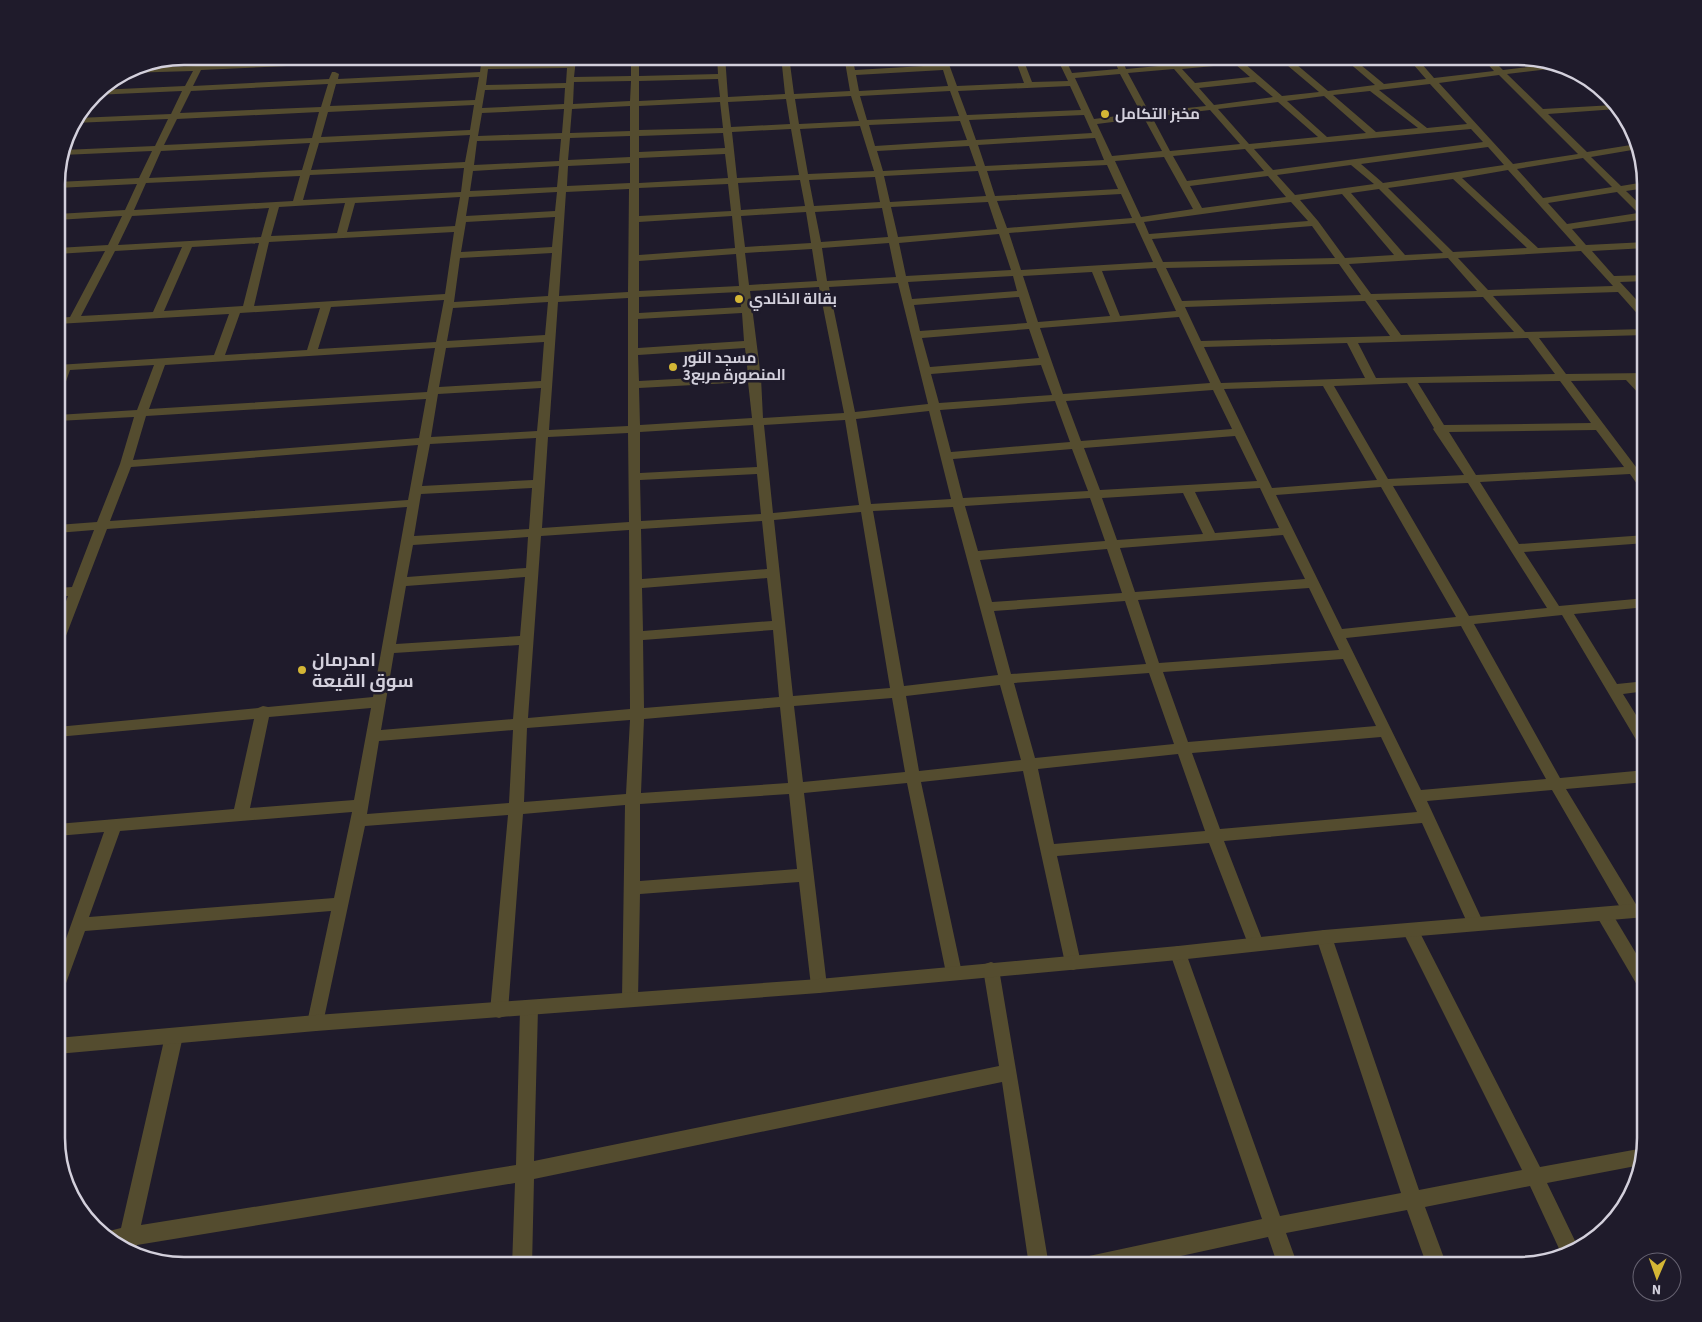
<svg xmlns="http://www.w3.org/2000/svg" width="1702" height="1322" font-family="'Source Sans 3',Cairo,sans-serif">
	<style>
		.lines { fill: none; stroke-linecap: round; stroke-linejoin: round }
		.minor { fill: #544c2f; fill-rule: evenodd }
		.tertiary { fill: #544c2f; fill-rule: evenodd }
		.poi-dot { fill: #d4b635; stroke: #1f1b2b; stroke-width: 2 }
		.labels { text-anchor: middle; stroke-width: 5; stroke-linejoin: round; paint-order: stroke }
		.far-poi-label { font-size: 15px; font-weight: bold; fill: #d3d0dc; stroke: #1f1b2b; text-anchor: start }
		.poi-label { font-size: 18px; font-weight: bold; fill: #d3d0dc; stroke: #1f1b2b; text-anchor: start }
		.rim { fill: none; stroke: #d3d0dc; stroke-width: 2.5 }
	</style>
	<rect width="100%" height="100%" fill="#1f1b2b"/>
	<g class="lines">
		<g class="minor">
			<path d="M200 56H208L203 65 403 56H467L463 58 201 70 193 86 329 79 332 72H335L339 74 338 79 480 72 482 56H490L489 64 567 63 568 56H603L599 58 576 59 574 77 631 76V56H639V76L718 74 717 56H725L728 97 785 94 781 56H789L794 94 850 91 844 56H852L855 70 941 65 938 56H946L957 86 1024 83 1014 56H1022L1032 82 1068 81 1056 56H1064L1072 73 1118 69 1113 56H1121L1126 69 1266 56H1301L1290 59 1328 91 1375 85 1341 56H1350L1384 84 1426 79 1406 56H1415L1434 78 1494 71 1480 56H1489L1503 70 1559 63 1566 67 1507 74 1543 109 1614 105 1617 109 1548 114 1587 152 1637 144 1638 149 1591 157 1621 186 1645 182 1646 188 1626 191 1646 210V219L1572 229 1586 245 1646 242V248L1592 251 1614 276 1646 275V281L1620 282 1646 310V320L1642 319 1618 292 1493 296 1525 332 1646 329V335L1539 338 1566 374 1646 373V379H1638L1646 388V398L1642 397 1626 380 1571 381 1636 467 1646 466V474H1642L1646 479V492L1642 491 1630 474 1480 482 1519 544 1646 535V543L1524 552 1559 606 1646 598V607L1574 614 1617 684 1646 681V691L1623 694 1646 731V749L1641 748 1562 615 1474 624 1560 778 1646 770V782L1566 789 1637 906 1639 911 1637 916 1631 918 1625 916 1552 790 1427 801 1484 924 1482 929 1476 931 1470 929 1422 823 1224 841 1264 944 1262 949 1256 951 1250 949 1248 944 1209 843 1057 856 1081 963 1079 968 1073 970 1067 968 1065 963 1023 771 921 782 962 973 960 978 954 980 948 978 946 973 907 783 804 793 827 986 825 991 819 993 813 991 811 986 799 882 640 894 638 999 636 1004 630 1006 624 1004 622 999 625 805 523 814 508 1011 505 1016 499 1018 493 1016 490 1011 508 815 365 826 322 1028 316 1031 310 1028 307 1023 331 911 85 931 65 986 63 991 57 993V964L104 832 57 836V824L234 809 254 719 57 737V727L258 708 263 706 268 707 373 697 407 507 107 529 64 641 62 644 57 646V625L68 596H57V588L72 587 94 530 57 533V525L97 522 120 464 134 417 57 421V415L137 410 154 365 70 370 63 390 57 393V377L59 371H57V365L214 355 229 314 57 324V318L70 317 105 251 57 254V248L108 245 122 216 57 220V214L125 210 137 184 57 188V182L139 178 152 151 62 155 63 150 155 146 168 119 73 123 77 118 171 114 182 91 94 95 98 90 185 86 193 71 124 73 132 68 195 66ZM1281 60 1319 92 1282 96 1244 63ZM1235 64 1250 77 1195 83 1182 69ZM567 68 566 83 486 85 488 69ZM1174 69 1206 106 1149 112 1128 73ZM943 70 948 86 859 91 856 75ZM1120 74 1141 113 1094 119 1075 78ZM1499 75 1578 154 1513 164 1439 83ZM479 77 475 100 330 106 336 84ZM718 79 720 97 639 101V81ZM631 81 630 101 573 104 574 82ZM1255 82 1273 97 1214 105 1199 88ZM328 84 321 107 180 113 191 91ZM1430 84 1467 124 1427 128 1379 90ZM1070 86 1081 110 967 115 958 91ZM565 88 564 104 482 108 485 90ZM950 91 959 116 867 120 860 96ZM1370 91 1418 128 1376 132 1333 95ZM851 96 859 121 799 124 795 99ZM1324 96 1366 133 1327 137 1287 101ZM786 99 790 124 731 127 728 102ZM720 102 723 128 639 130V106ZM1278 102 1318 137 1249 144 1218 109ZM474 105 470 130 321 137 328 112ZM630 106V131L570 133 572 109ZM564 109 562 133 478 136 482 113ZM1210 110 1240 144 1170 151 1152 117ZM319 112 312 138 164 145 177 119ZM1084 115 1092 133 976 140 969 120ZM1144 118 1162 151 1112 156 1097 124ZM960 121 967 140 875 146 869 125ZM860 126 874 171 808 174 800 129ZM791 129 799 175 737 178 732 132ZM1471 129 1483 142 1273 170 1254 149ZM723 133 725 148 639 152V136ZM470 135 465 162 311 170 319 143ZM630 136V157L568 160 570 138ZM1095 138 1104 160 985 166 978 145ZM561 139 559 161 474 165 477 141ZM310 143 302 170 149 178 161 151ZM969 146 976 166 883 171 877 151ZM1488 147 1504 165 1383 183 1361 164ZM1245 149 1264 171 1187 181 1173 156ZM725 154 728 178 639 183V158ZM1164 157 1193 209 1141 217 1115 161ZM1583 158 1612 187 1543 198 1517 169ZM630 163V183L567 186 568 166ZM1107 165 1118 189 995 196 987 171ZM1351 165 1374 184 1295 195 1277 175ZM559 166 557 187 470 191 473 171ZM464 168 461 192 303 200 310 175ZM1508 170 1576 246 1538 248 1462 178ZM978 171 986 196 890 202 884 176ZM300 176 293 201 134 210 146 183ZM1268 176 1286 197 1202 208 1190 186ZM875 177 880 202 814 206 809 180ZM1453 179 1527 248 1453 252 1388 188ZM800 180 805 206 741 210 738 183ZM728 184 731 211 639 216V188ZM629 189 628 292 559 296 566 192ZM1379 189 1443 253 1405 255 1351 193ZM557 192 555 211 466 216 469 197ZM1617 192 1638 213 1567 224 1548 203ZM1121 194 1132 218 1007 228 997 201ZM1342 194 1394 255 1345 258 1318 221 1300 200ZM460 197 455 226 347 232 355 203ZM988 202 997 229 898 237 891 207ZM1291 202 1308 221 1149 234 1144 222ZM345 203 337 233 271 236 279 207ZM269 208 261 237 118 245 132 216ZM882 208 888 237 821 242 815 212ZM806 212 811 243 745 247 741 216ZM732 216 735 248 639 255V222ZM555 217 552 247 461 252 466 222ZM1135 223 1153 262 1021 270 1009 233ZM1312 226 1335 258 1163 262 1152 239ZM454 232 445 294 254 306 269 242ZM999 234 1011 270 906 276 899 243ZM259 243 243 306 164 311 192 247ZM889 243 896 277 827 281 822 248ZM182 247 153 312 81 316 115 251ZM812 249 817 281 749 285 745 253ZM1581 251 1613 286 1488 290 1458 258ZM552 253 548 296 454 302 460 258ZM736 254 739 286 639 291V261ZM1448 258 1477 291 1371 294 1349 264ZM1339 264 1361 295 1182 301 1166 268ZM1156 268 1176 311 1120 316 1102 271ZM1092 272 1110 316 1038 322 1023 276ZM1013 276 1017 291 912 299 908 282ZM898 283 928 404 855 412 829 287ZM819 287 844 413 763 418 761 378 750 291ZM739 292 741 307 639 313V297ZM1019 297 1027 323 920 331 914 305ZM1483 297 1514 332 1401 335 1376 300ZM628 298V426L549 430 558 302ZM444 300 436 342 318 349 331 307ZM1365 301 1390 336 1201 341 1185 307ZM548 302 545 335 447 341 453 308ZM320 308 307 350 225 355 240 313ZM742 313 744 341 638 348V319ZM1179 317 1210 383 1063 394 1040 328ZM1029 329 1039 358 930 367 922 338ZM1528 338 1555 374 1376 378 1358 343ZM544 342 541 381 439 387 446 348ZM1347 343 1365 378 1221 383 1204 347ZM435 348 427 392 149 409 165 365ZM745 348 748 375 639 381 638 355ZM1041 365 1052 395 939 403 931 374ZM1560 381 1591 423 1444 425 1418 383ZM748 382 752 418 640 425 639 388ZM1407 383 1434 428 1433 429 1464 475 1388 479 1334 386ZM1323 386 1377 480 1272 488 1224 389ZM541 388 537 431 431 437 438 394ZM1213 390 1232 429 1081 441 1066 401ZM426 399 419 438 133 460 146 416ZM1055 401 1070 442 951 452 940 410ZM929 411 951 499 871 504 856 419ZM845 420 859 505 773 513 764 425ZM753 425 757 467 640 473V432ZM1596 430 1624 467 1476 475 1449 432ZM628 433 629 522 542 528 548 437ZM1235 436 1257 481 1100 490 1084 448ZM536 438 533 480 422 486 430 444ZM418 445 408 500 110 521 131 467ZM1072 449 1088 491 963 498 953 459ZM757 474 761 514 641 521 640 480ZM1468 483 1547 608 1469 616 1393 486ZM1381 487 1456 617 1342 629 1276 495ZM532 488 529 529 414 536 421 494ZM1260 488 1279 528 1215 533 1195 492ZM1183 493 1203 534 1117 540 1102 498ZM1090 498 1105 541 978 551 965 506ZM953 507 998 675 904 686 873 511ZM861 512 890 688 793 696 774 520ZM762 521 767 569 642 579 641 529ZM629 530 630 709 528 718 541 536ZM1283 535 1305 579 1135 592 1120 548ZM528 537 526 568 407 577 413 545ZM1107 549 1122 593 992 602 980 560ZM525 577 520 636 396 644 406 586ZM767 578 772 621 643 631 642 588ZM1309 588 1339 650 1159 663 1138 600ZM1125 601 1146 664 1011 674 994 611ZM1461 626 1546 779 1421 790 1346 638ZM773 630 779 697 644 708 643 640ZM519 645 513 719 381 730 394 653ZM1343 659 1376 726 1188 742 1163 672ZM1149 673 1174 744 1035 758 1014 683ZM1000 685 1021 760 919 771 906 696ZM892 698 905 772 803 782 794 706ZM780 707 788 783 641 793 644 719ZM371 708 354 800 250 808 269 717ZM630 720 626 794 524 802 527 728ZM513 730 509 803 367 814 379 741ZM1381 737 1417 812 1220 829 1192 753ZM1178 754 1205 831 1054 844 1038 769ZM789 794 797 869 640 881V804ZM352 812 334 898 89 917 120 831Z"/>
			<polygon points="1604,908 1610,910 1646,970 1646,992 1640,990 1596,915 1598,910"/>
			<polygon points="1410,923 1416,925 1540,1167 1644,1148 1641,1165 1547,1183 1579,1249 1574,1253 1562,1255 1530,1186 1425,1207 1447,1266 1427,1266 1407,1210 1286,1233 1298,1266 1278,1266 1268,1237 1135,1266 1079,1266 1082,1259 1089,1256 1262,1219 1170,953 1172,948 1178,946 1184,948 1186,953 1280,1216 1401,1193 1316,937 1318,932 1324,930 1330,932 1332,937 1419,1190 1522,1170 1402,930 1404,925"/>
			<polygon points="991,962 997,964 999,969 1049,1266 1029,1266 1002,1082 534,1179 532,1266 512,1266 515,1183 137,1245 134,1254 106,1239 101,1233 121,1228 165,1036 168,1031 174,1028 180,1031 183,1036 141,1225 516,1165 520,1009 523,1004 529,1002 535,1004 538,1009 534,1161 999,1066 983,969 985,964"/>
		</g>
		<g class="tertiary">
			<polygon points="1579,74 1595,83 1612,102 1607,102 1579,77"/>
			<polygon points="1646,903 1646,917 1324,944 1178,960 819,993 316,1031 57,1054 57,1038 316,1015 819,979 1178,946 1324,930"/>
		</g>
	</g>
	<g class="poi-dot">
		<circle cx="1105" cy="114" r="5"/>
		<circle cx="739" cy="299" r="5"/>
		<circle cx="673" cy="367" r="5"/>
		<circle cx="302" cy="670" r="5"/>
	</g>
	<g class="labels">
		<g class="far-poi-label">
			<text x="1115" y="119">مخبز التكامل</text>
			<text x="749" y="304">بقالة الخالدي</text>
			<text x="683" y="363">مسجد النور<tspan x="683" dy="17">المنصورة مربع3</tspan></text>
		</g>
		<g class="poi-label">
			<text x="312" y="666">امدرمان<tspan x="312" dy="21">سوق القيعة</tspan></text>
		</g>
	</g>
	<path d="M0 0H1702V1322H0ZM184 65H1518A119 119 0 0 1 1637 184V1138A119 119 0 0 1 1518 1257H184A119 119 0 0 1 65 1138V184A119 119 0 0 1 184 65Z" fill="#1f1b2b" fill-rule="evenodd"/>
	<path class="rim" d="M184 65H1518A119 119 0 0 1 1637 184V1138A119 119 0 0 1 1518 1257H184A119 119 0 0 1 65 1138V184A119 119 0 0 1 184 65Z"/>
	<g transform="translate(1657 1277) rotate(182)"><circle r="24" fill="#1f1b2b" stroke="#676372"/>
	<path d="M0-4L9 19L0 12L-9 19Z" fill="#d4b635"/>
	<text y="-8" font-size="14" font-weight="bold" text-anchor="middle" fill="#d3d0dc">N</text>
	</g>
</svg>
